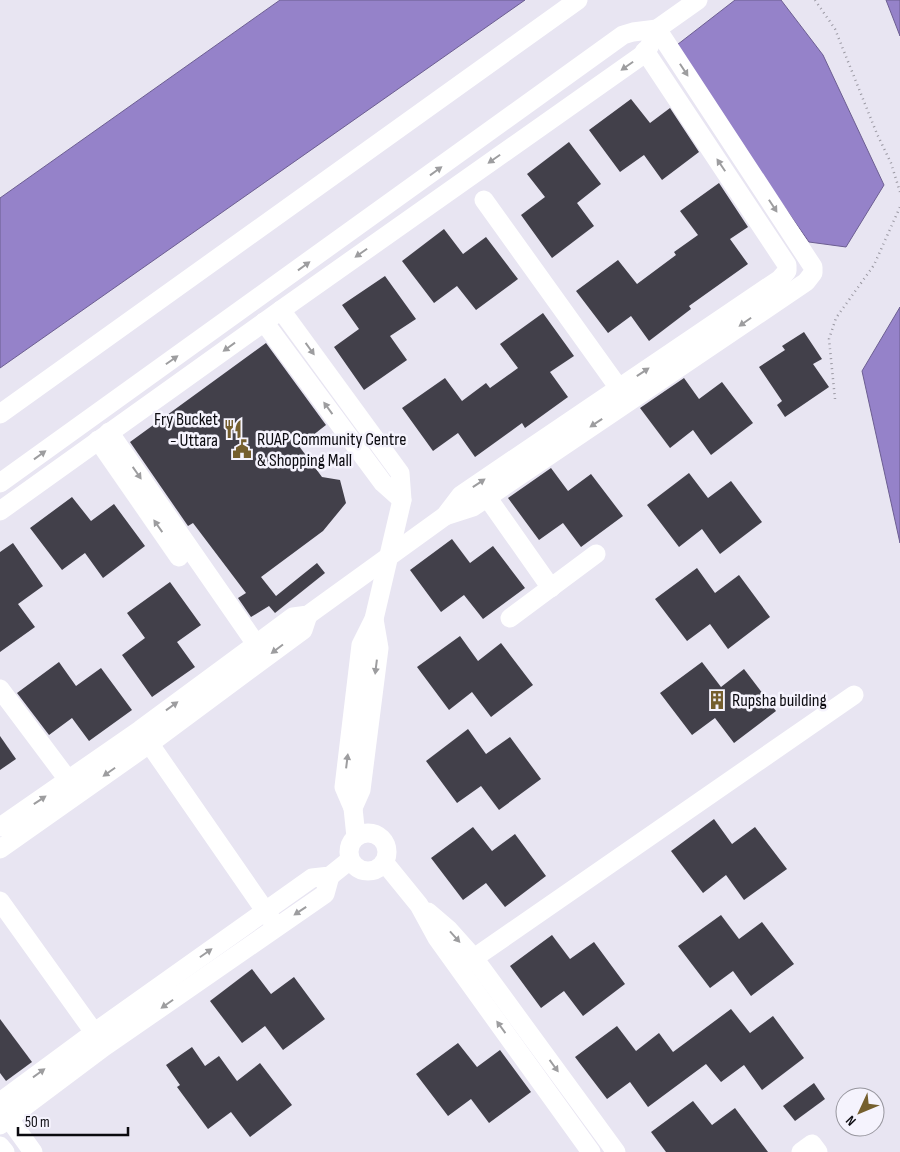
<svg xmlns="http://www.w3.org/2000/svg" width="900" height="1152" font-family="'Sofia Sans Condensed',sans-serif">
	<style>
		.water { fill: #9582c9; stroke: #6c5e91 }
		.building { fill: #42404a }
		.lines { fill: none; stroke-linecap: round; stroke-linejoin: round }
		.path { stroke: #9b99a3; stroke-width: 2.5; stroke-dasharray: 1 4; stroke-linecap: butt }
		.minor { stroke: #fff; stroke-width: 19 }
		.oneway { fill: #9d9d9f }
		.labels { text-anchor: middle; stroke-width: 5; stroke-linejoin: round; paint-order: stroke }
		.poi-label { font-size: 18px; fill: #0b0a0f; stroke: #f5f3fd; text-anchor: start }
	</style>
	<rect width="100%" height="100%" fill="#e8e5f2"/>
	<g class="water">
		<polygon points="280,0 525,0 0,368 0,198"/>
		<polygon points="735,0 781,0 823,55 884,185 846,247 809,242 673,48"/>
		<polygon points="886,0 900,0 900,36"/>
		<polygon points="900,307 900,543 862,371"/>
	</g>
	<g class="building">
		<polygon points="631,99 650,123 670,108 699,152 662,180 644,155 620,172 589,130"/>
		<polygon points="569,142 601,184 577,203 594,226 552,258 521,215 545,197 527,174"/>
		<polygon points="719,183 748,227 730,239 748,264 689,306 691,309 649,341 631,316 608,333 576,291 618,260 637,284 676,255 674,252 698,235 680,211"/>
		<polygon points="444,229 463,254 486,237 518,279 476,310 457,286 434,303 402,261"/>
		<polygon points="385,276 416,319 390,336 407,360 364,390 334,347 359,329 342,305"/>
		<polygon points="543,313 574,356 550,372 568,397 525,428 522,423 475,457 458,433 433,451 402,408 445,378 462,401 486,383 490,388 518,368 500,344"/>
		<polygon points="804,332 822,359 813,364 829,387 785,417 777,405 782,401 759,367 785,350 782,346"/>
		<polygon points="266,343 326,425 299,446 322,477 340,480 346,503 323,531 261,577 276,596 317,563 325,573 275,613 269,606 251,617 238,598 246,593 193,523 188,526 130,442"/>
		<polygon points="684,378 699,399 722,382 753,423 711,455 693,430 670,448 640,408"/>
		<polygon points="551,468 568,491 591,474 623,516 581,547 563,523 539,540 508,498"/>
		<polygon points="689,473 708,498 731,481 762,522 720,554 702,529 679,547 647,505"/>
		<polygon points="72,497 91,521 114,504 145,546 103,578 85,553 62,570 30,528"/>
		<polygon points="452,539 470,563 493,546 525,588 483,619 464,595 441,612 410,570"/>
		<polygon points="13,543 43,586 18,604 35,627 0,652 0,552"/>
		<polygon points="697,568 715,593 739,575 770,617 728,649 710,624 687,641 655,599"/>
		<polygon points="170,582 201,625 177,642 195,667 152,697 122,655 145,638 127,613"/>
		<polygon points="460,636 478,661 501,643 533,685 491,717 472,692 449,710 417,667"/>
		<polygon points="59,662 76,686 101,668 132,710 89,741 72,718 49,735 17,693"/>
		<polygon points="702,662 721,687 744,669 776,711 734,743 715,718 692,735 660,693"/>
		<polygon points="468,729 486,754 510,737 541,779 499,810 481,786 457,803 426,761"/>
		<polygon points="0,736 16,759 0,770"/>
		<polygon points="714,819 732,844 755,827 787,869 744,900 726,875 703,893 671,851"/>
		<polygon points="473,827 492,851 515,834 546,876 505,907 486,883 463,900 431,858"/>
		<polygon points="721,915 739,939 762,922 794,964 751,996 733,971 710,988 678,946"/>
		<polygon points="552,935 570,959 594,942 625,984 583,1016 564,991 541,1008 510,966"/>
		<polygon points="252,969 271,994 294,977 325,1019 283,1050 265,1026 242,1043 210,1001"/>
		<polygon points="731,1009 750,1033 773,1016 804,1058 762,1090 744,1065 721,1082 706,1064 648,1107 630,1082 607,1099 575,1057 617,1026 636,1051 659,1033 673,1052"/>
		<polygon points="0,1019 32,1062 6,1081 0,1073"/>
		<polygon points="458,1043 477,1067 500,1050 531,1092 489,1123 471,1099 448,1116 416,1074"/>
		<polygon points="192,1047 205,1066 219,1056 237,1081 260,1063 292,1105 250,1137 231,1112 208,1129 177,1087 180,1085 166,1065"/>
		<polygon points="814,1083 825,1099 795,1121 783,1106"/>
		<polygon points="693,1101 712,1125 735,1108 768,1152 666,1152 651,1132"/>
	</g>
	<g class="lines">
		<g class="path">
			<polyline points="815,0 835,29 877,134 891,163 900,192"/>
			<polyline points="835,399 829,339 836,318 874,265 900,207"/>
		</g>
		<g class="minor">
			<polyline points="484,200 626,398"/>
			<polyline points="281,310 400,473 402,500 374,619 361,645 344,787 353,808 356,837"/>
			<polyline points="264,322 383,483 402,500"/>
			<polyline points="0,414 578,0"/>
			<polyline points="109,432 256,644"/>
			<polyline points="98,440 179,557"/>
			<polyline points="0,483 623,35 633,32 657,29"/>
			<polyline points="487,497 551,588"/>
			<polyline points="0,511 281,310 641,56 649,47 657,29 698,0"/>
			<polyline points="445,516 473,507 806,282 813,273 813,267 657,29"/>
			<polyline points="510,618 596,554"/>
			<polyline points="0,689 69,781"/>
			<polyline points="142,733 273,922"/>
			<polyline points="353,808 361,790 379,648 374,619"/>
			<polyline points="0,827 140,730 293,617 308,615 445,516 461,495 780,279 787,271 787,265 645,51"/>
			<circle cx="368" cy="852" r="19"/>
			<polyline points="0,849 149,744 303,630 308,615"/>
			<polyline points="384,862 419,905 437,938 591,1152"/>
			<polyline points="0,901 101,1042"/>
			<polyline points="428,912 449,930 474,958 616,1152"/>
			<polyline points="474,958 854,695"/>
			<polyline points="0,1102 95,1032 312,878 330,876 350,860"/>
			<polyline points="2,1109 33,1152"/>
			<polyline points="0,1125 104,1047 325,894 330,876"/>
			<polyline points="0,1146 5,1152"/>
			<polyline points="801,1152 812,1144 818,1152"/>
		</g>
	</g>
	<defs><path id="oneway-solid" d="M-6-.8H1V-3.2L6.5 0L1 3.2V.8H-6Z" transform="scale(1.25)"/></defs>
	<g class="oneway">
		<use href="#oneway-solid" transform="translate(627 66) rotate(145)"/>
		<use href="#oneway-solid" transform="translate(684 70) rotate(57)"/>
		<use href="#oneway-solid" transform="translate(494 159) rotate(145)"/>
		<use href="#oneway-solid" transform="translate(721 165) rotate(-124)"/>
		<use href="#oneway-solid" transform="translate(436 171) rotate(-36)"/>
		<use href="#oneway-solid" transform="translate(773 206) rotate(57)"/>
		<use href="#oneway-solid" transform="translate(361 253) rotate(145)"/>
		<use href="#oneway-solid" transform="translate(304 266) rotate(-36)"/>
		<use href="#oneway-solid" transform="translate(745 322) rotate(145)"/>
		<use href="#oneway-solid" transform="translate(229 347) rotate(144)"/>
		<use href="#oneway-solid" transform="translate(310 349) rotate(54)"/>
		<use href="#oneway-solid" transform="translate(172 360) rotate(-35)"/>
		<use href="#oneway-solid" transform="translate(643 372) rotate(-34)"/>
		<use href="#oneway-solid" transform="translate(328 408) rotate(-126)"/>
		<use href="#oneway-solid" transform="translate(596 423) rotate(146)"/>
		<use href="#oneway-solid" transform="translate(40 455) rotate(-36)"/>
		<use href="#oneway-solid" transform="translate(137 473) rotate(55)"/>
		<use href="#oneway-solid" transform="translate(479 483) rotate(-34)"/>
		<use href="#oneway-solid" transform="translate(158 526) rotate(-125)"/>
		<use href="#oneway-solid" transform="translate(277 649) rotate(143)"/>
		<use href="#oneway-solid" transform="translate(376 667) rotate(97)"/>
		<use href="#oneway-solid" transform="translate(172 706) rotate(-36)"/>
		<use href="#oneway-solid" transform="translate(347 761) rotate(-83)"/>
		<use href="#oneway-solid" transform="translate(109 772) rotate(145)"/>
		<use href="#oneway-solid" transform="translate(40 800) rotate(-34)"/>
		<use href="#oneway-solid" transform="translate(300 911) rotate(146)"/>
		<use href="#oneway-solid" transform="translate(455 937) rotate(48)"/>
		<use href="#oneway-solid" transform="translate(206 953) rotate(-35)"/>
		<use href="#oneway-solid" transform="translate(167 1004) rotate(145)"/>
		<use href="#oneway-solid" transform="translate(501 1027) rotate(-126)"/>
		<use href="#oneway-solid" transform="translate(554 1066) rotate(54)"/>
		<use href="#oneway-solid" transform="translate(39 1073) rotate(-36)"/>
	</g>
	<defs>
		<g id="restaurant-bare" transform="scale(1.5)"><path d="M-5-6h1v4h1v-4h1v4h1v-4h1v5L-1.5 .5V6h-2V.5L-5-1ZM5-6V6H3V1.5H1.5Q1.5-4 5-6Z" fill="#755f2e" stroke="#f5f3fd" stroke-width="2.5" paint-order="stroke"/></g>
		<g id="civic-bare" transform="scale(1.5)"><path d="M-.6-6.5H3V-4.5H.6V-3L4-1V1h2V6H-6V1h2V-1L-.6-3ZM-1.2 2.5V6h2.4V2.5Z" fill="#755f2e" stroke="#f5f3fd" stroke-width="2.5" paint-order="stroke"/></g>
		<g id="building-bare" transform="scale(1.5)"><path d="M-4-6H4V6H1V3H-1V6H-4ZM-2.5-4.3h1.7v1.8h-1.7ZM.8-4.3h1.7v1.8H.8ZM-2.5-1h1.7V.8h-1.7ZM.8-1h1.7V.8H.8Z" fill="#755f2e" stroke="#f5f3fd" stroke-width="2.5" paint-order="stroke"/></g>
	</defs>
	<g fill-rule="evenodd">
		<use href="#restaurant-bare" x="233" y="429"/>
		<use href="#civic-bare" x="242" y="449"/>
		<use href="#building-bare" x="717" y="700"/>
	</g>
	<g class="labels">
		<g class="poi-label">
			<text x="218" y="425" text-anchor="end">Fry Bucket<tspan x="218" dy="21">- Uttara</tspan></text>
			<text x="257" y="445">RUAP Community Centre<tspan x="257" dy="21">&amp; Shopping Mall</tspan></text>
			<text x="732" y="706">Rupsha building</text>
		</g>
	</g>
	<g transform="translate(860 1112) rotate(226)"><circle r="24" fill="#f5f3fd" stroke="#97969e"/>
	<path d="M0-4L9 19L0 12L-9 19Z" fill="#755f2e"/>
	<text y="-8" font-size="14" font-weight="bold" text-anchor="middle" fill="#0b0a0f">N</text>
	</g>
	<path d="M18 1127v8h110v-8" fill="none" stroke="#0b0a0f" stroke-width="2.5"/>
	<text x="25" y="1127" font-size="15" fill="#0b0a0f" stroke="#f5f3fd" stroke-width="4" paint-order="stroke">50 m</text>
</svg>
